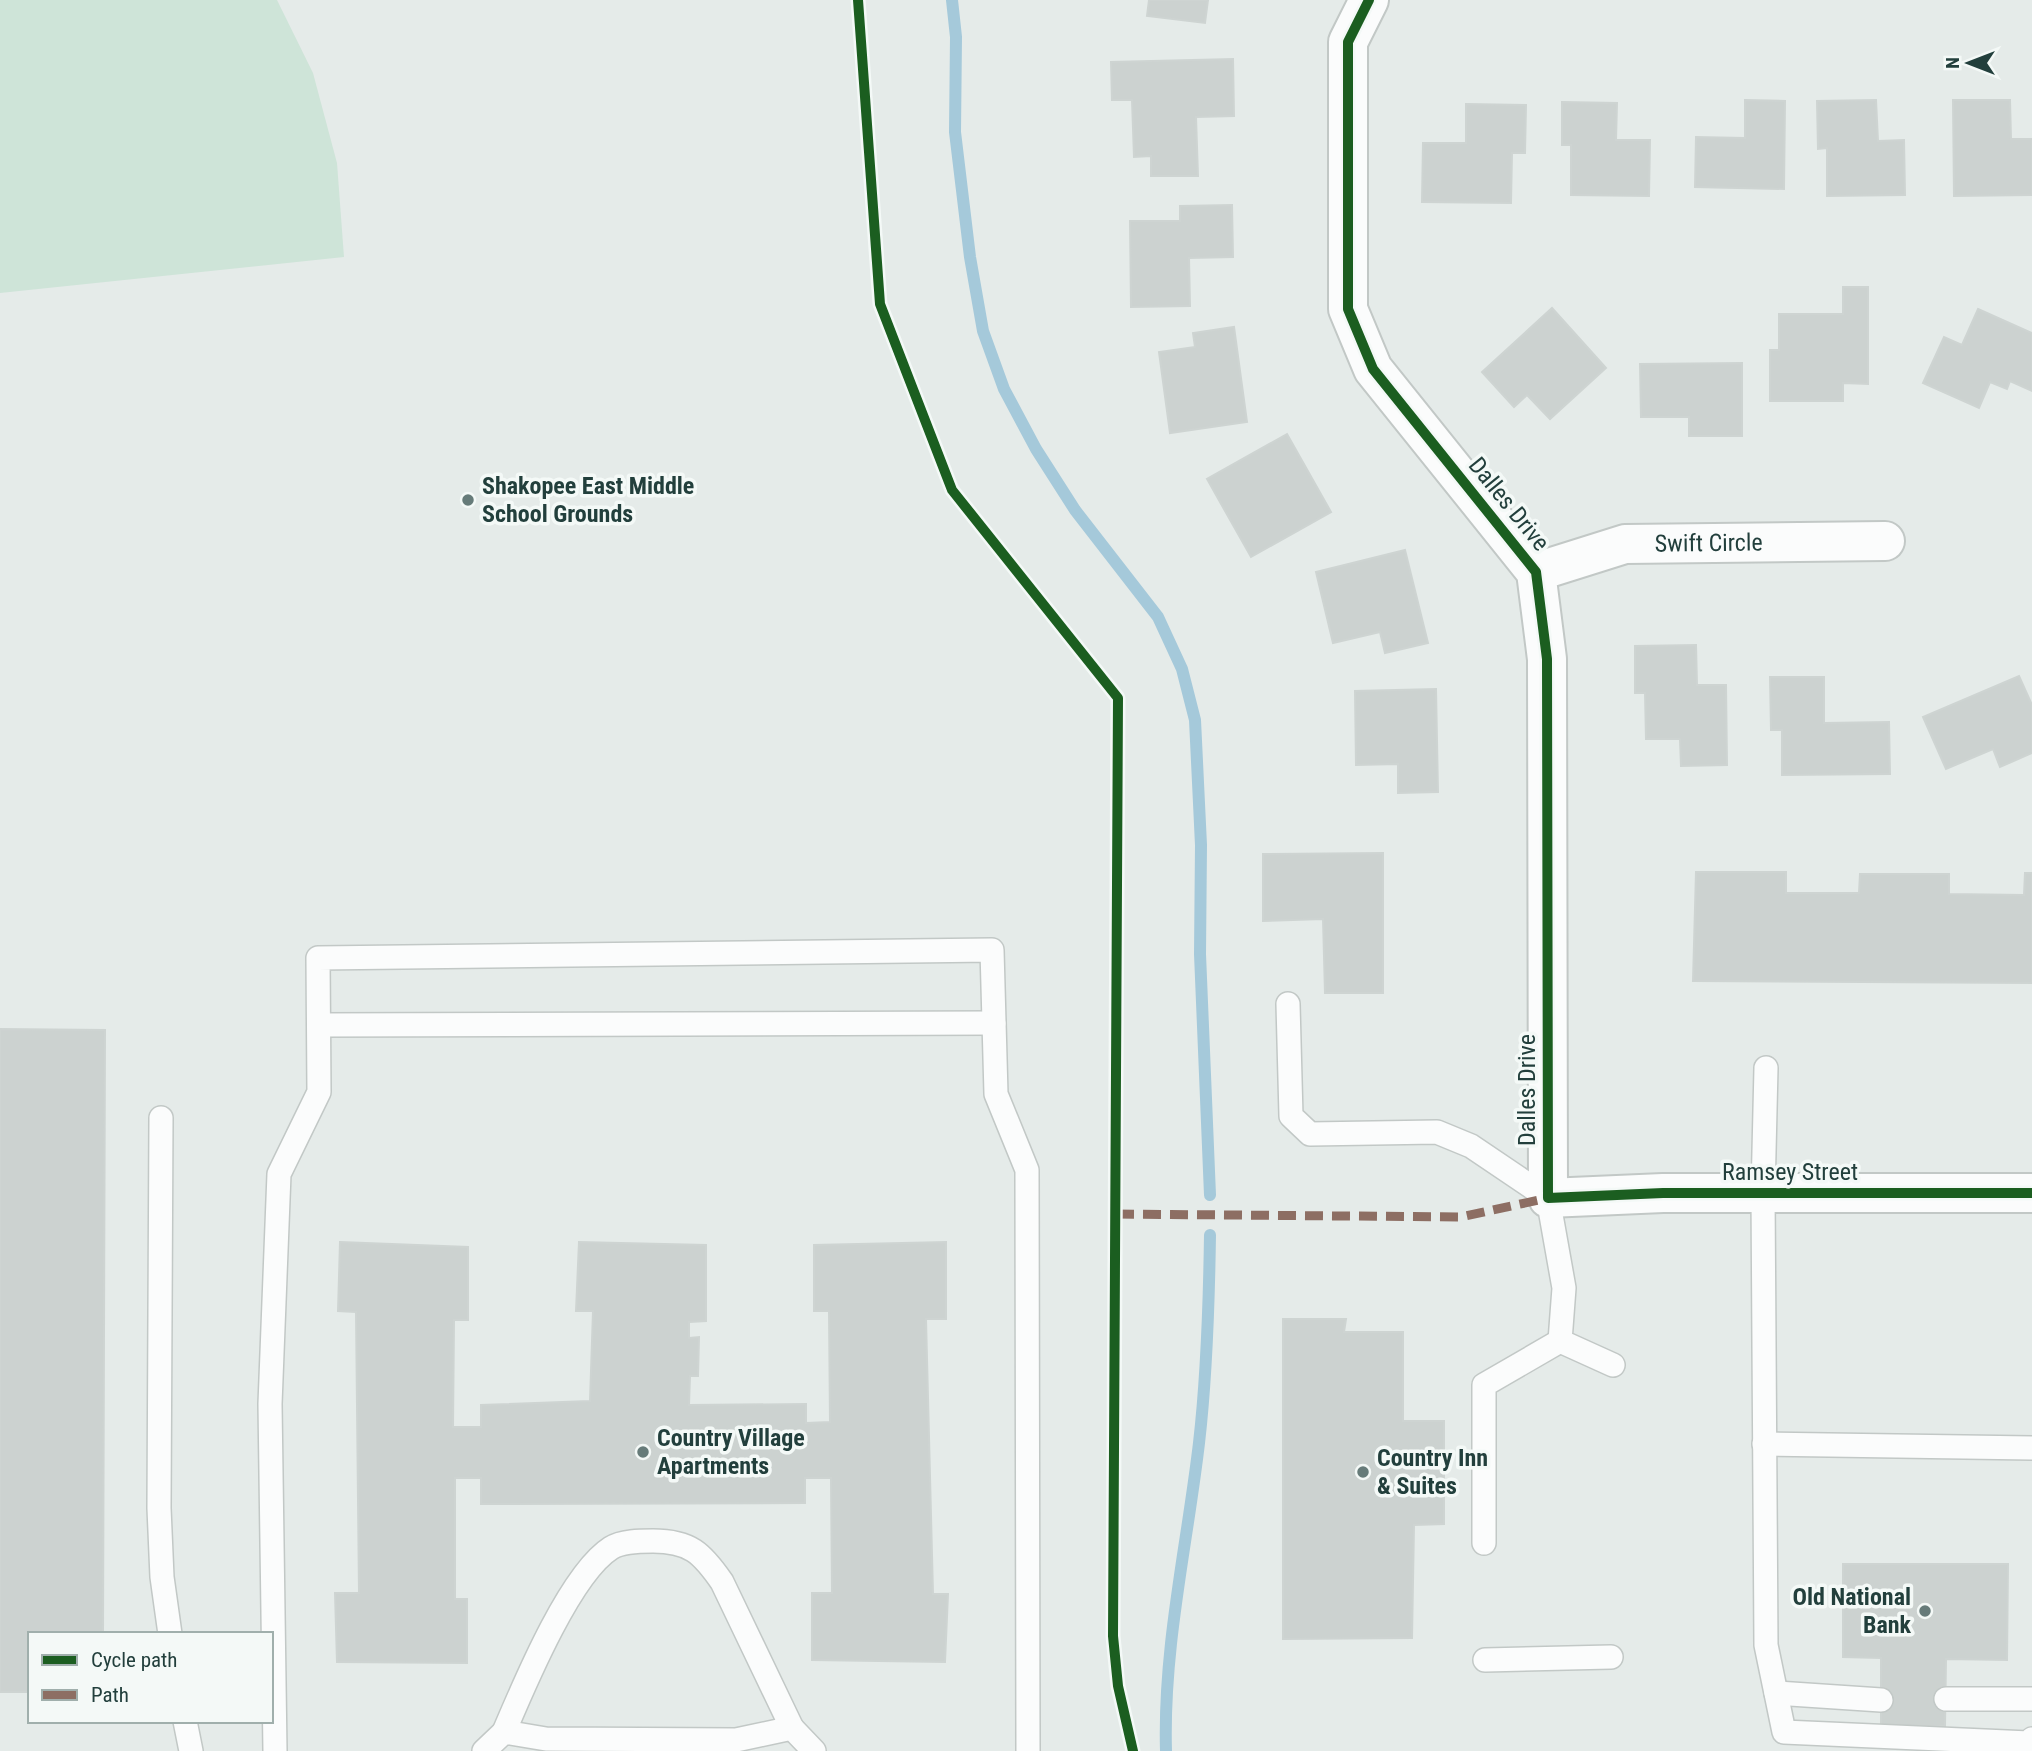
<svg xmlns="http://www.w3.org/2000/svg" width="2032" height="1751" font-family="'Roboto Condensed',sans-serif">
	<style>
		.green { fill: #cee4d8 }
		.lines { fill: none; stroke-linecap: round; stroke-linejoin: round }
		.stream { stroke: #a5c9da; stroke-width: 12 }
		.building { fill: #ccd2d0; stroke: #ced4d2; stroke-width: 2 }
		.service-casing { stroke: #c2c8c6; stroke-width: 26 }
		.minor-casing { stroke: #c2c8c6; stroke-width: 42 }
		.service { stroke: #fbfcfc; stroke-width: 23 }
		.minor { stroke: #fbfcfc; stroke-width: 38 }
		.quiet { stroke: #8d6e63; stroke-width: 9; stroke-dasharray: 18 9; stroke-linecap: butt }
		.cycleway-casing { stroke: #f4f9f7; stroke-width: 15 }
		.cycleway { stroke: #1b5e20; stroke-width: 10 }
		.poi-dot { fill: #667b79; stroke: #f4f9f7; stroke-width: 2.5 }
		.labels { text-anchor: middle; stroke-width: 7; stroke-linejoin: round; paint-order: stroke }
		.poi-label { font-size: 24px; font-weight: bold; fill: #223f3c; stroke: #f4f9f7; text-anchor: start }
		.street-label { font-size: 24px; fill: #223f3c; stroke: #f4f9f7 }
	</style>
	<rect width="100%" height="100%" fill="#e5ebe9"/>
	<polygon class="green" points="0,0 277,0 313,73 337,163 344,257 0,293"/>
	<g class="lines">
		<g class="stream">
			<polyline points="952,0 956,37 955,132 970,257 983,331 1004,389 1036,449 1075,510 1158,617 1182,669 1195,720 1201,845 1200,954 1210,1195"/>
			<path d="M1166 1751C1163 1647 1187 1546 1199 1443 1207 1374 1209 1304 1210 1235"/>
		</g>
	</g>
	<g class="building">
		<polygon points="1149,0 1208,0 1205,23 1147,16"/>
		<polygon points="1233,59 1234,116 1196,117 1198,176 1151,176 1151,156 1134,157 1132,100 1112,100 1111,62"/>
		<polygon points="1745,100 1785,101 1784,189 1695,187 1696,137 1745,138"/>
		<polygon points="1876,100 1878,141 1904,140 1905,195 1827,196 1827,148 1818,149 1817,101"/>
		<polygon points="1953,100 2010,100 2011,139 2032,139 2032,195 1954,196"/>
		<polygon points="1562,102 1617,103 1616,140 1650,140 1649,196 1571,195 1571,145 1562,145"/>
		<polygon points="1466,104 1526,105 1525,153 1512,153 1511,203 1422,202 1423,143 1466,143"/>
		<polygon points="1232,205 1233,257 1189,258 1190,306 1131,307 1130,221 1180,221 1180,206"/>
		<polygon points="1843,287 1868,287 1868,384 1843,383 1843,401 1770,401 1770,350 1779,350 1779,314 1843,314"/>
		<polygon points="1552,308 1606,368 1550,419 1527,395 1514,407 1482,372"/>
		<polygon points="1978,309 2032,333 2032,391 2010,381 2007,389 1990,382 1979,408 1923,383 1944,337 1962,345"/>
		<polygon points="1234,327 1247,422 1170,433 1159,352 1195,347 1193,333"/>
		<polygon points="1742,363 1742,436 1689,436 1689,417 1641,417 1640,364"/>
		<polygon points="1287,434 1331,512 1251,557 1207,479"/>
		<polygon points="1405,550 1428,643 1385,653 1380,632 1333,643 1316,572"/>
		<polygon points="1696,645 1697,685 1726,685 1727,765 1681,766 1680,739 1646,739 1645,693 1635,693 1635,646"/>
		<polygon points="2019,676 2032,705 2032,753 2000,767 1993,749 1946,769 1923,717"/>
		<polygon points="1770,677 1824,677 1824,723 1889,722 1890,774 1782,775 1782,730 1771,730"/>
		<polygon points="1436,689 1438,792 1398,793 1398,764 1356,765 1355,691"/>
		<polygon points="1383,853 1383,993 1325,993 1323,919 1263,921 1263,854"/>
		<polygon points="1696,872 1786,872 1786,893 1859,893 1860,874 1949,874 1949,894 2024,895 2025,873 2032,873 2032,983 1693,981"/>
		<polygon points="0,1029 105,1030 103,1634 30,1634 30,1692 0,1692"/>
		<polygon points="340,1242 468,1247 468,1320 454,1320 453,1427 481,1427 481,1405 590,1401 593,1311 576,1311 579,1242 706,1245 706,1321 689,1322 689,1338 699,1337 698,1376 690,1376 689,1405 806,1404 806,1423 830,1422 829,1311 814,1311 814,1245 946,1242 946,1319 926,1319 933,1594 948,1594 945,1662 812,1660 812,1593 832,1593 831,1478 805,1478 805,1503 481,1504 481,1478 455,1478 455,1599 467,1599 467,1663 337,1662 335,1593 359,1593 356,1312 338,1311"/>
		<polygon points="1283,1319 1346,1319 1344,1332 1403,1332 1403,1421 1444,1421 1444,1524 1414,1525 1412,1638 1283,1639"/>
		<polygon points="1843,1564 2008,1564 2007,1660 1946,1659 1945,1726 1881,1726 1881,1658 1843,1657"/>
	</g>
	<g class="lines">
		<g class="service-casing">
			<g id="service">
				<polyline points="1288,1004 1291,1116 1310,1134 1437,1132 1471,1146 1548,1198 1564,1288 1560,1341 1613,1365"/>
				<polyline points="319,1025 994,1023"/>
				<polyline points="1766,1068 1763,1193 1766,1645 1784,1732 2029,1743 2032,1739"/>
				<polyline points="161,1118 159,1508 162,1577 170,1634"/>
				<polyline points="1764,1444 2032,1448"/>
				<polyline points="1484,1543 1484,1385 1560,1341"/>
				<polyline points="1485,1660 1611,1657"/>
				<polyline points="1776,1693 1881,1700"/>
				<polyline points="1946,1699 2032,1699"/>
				<polyline points="185,1721 191,1751"/>
				<path d="M504 1732C524 1685 570 1574 611 1548 622 1541 640 1541 653 1541 690 1541 702 1553 722 1582L792 1728"/>
				<polyline points="275,1751 270,1404 279,1174 319,1092 318,958 992,950 996,1094 1027,1170 1028,1751"/>
				<polyline points="484,1751 504,1732 546,1739 736,1740 792,1728 814,1751"/>
			</g>
		</g>
		<g class="minor-casing">
			<g id="minor">
				<polyline points="1369,0 1348,42 1348,309 1373,369 1536,572 1547,659 1548,1198 1663,1193 2032,1193"/>
				<path id="s1" d="M1536 572 1625 544 1885 541"/>
			</g>
		</g>
		<use href="#service" class="service"/>
		<use href="#minor" class="minor"/>
		<polyline class="quiet" points="1116,1214 1461,1217 1548,1198"/>
		<g class="cycleway-casing">
			<g id="cycleway">
				<polyline points="858,0 880,304 952,490 1118,698 1113,1636 1118,1686 1133,1751"/>
				<polyline points="1369,0 1348,42 1348,309 1373,369 1536,572 1547,659 1548,1198 1663,1193 2032,1193"/>
			</g>
		</g>
		<use href="#cycleway" class="cycleway"/>
	</g>
	<g class="poi-dot">
		<circle cx="468" cy="500" r="7"/>
		<circle cx="643" cy="1452" r="7"/>
		<circle cx="1363" cy="1472" r="7"/>
		<circle cx="1925" cy="1611" r="7"/>
	</g>
	<g class="labels">
		<g class="poi-label">
			<text x="482" y="494">Shakopee East Middle<tspan x="482" dy="28">School Grounds</tspan></text>
			<text x="657" y="1446">Country Village<tspan x="657" dy="28">Apartments</tspan></text>
			<text x="1377" y="1466">Country Inn<tspan x="1377" dy="28">&amp; Suites</tspan></text>
			<text x="1911" y="1605" text-anchor="end">Old National<tspan x="1911" dy="28">Bank</tspan></text>
		</g>
		<g class="street-label">
			<text transform="translate(1509 504) rotate(51)" y="8">Dalles Drive</text>
			<text dy="8" stroke="none"><textPath href="#s1" startOffset="177">Swift Circle</textPath></text>
			<text transform="translate(1527 1090) rotate(-90)" y="8">Dalles Drive</text>
			<text x="1790" y="1180">Ramsey Street</text>
		</g>
	</g>
	<rect x="28" y="1632" width="245" height="91" fill="#f4f9f7" stroke="#a0afac" stroke-width="2"/>
	<rect x="42" y="1655" width="35" height="10" fill="#1b5e20" stroke="#a0afac" stroke-width="2"/>
	<text x="91" y="1667" font-size="21" fill="#223f3c">Cycle path</text>
	<rect x="42" y="1690" width="35" height="10" fill="#8d6e63" stroke="#a0afac" stroke-width="2"/>
	<text x="91" y="1702" font-size="21" fill="#223f3c">Path</text>
	<g transform="translate(1969 63) rotate(270)" stroke="#f4f9f7" stroke-width="5" paint-order="stroke">
	<path d="M0-5L12 26L0 18L-12 26Z" fill="#223f3c"/>
	<text y="-10" font-size="19" font-weight="bold" text-anchor="middle" fill="#223f3c">N</text>
	</g>
</svg>
